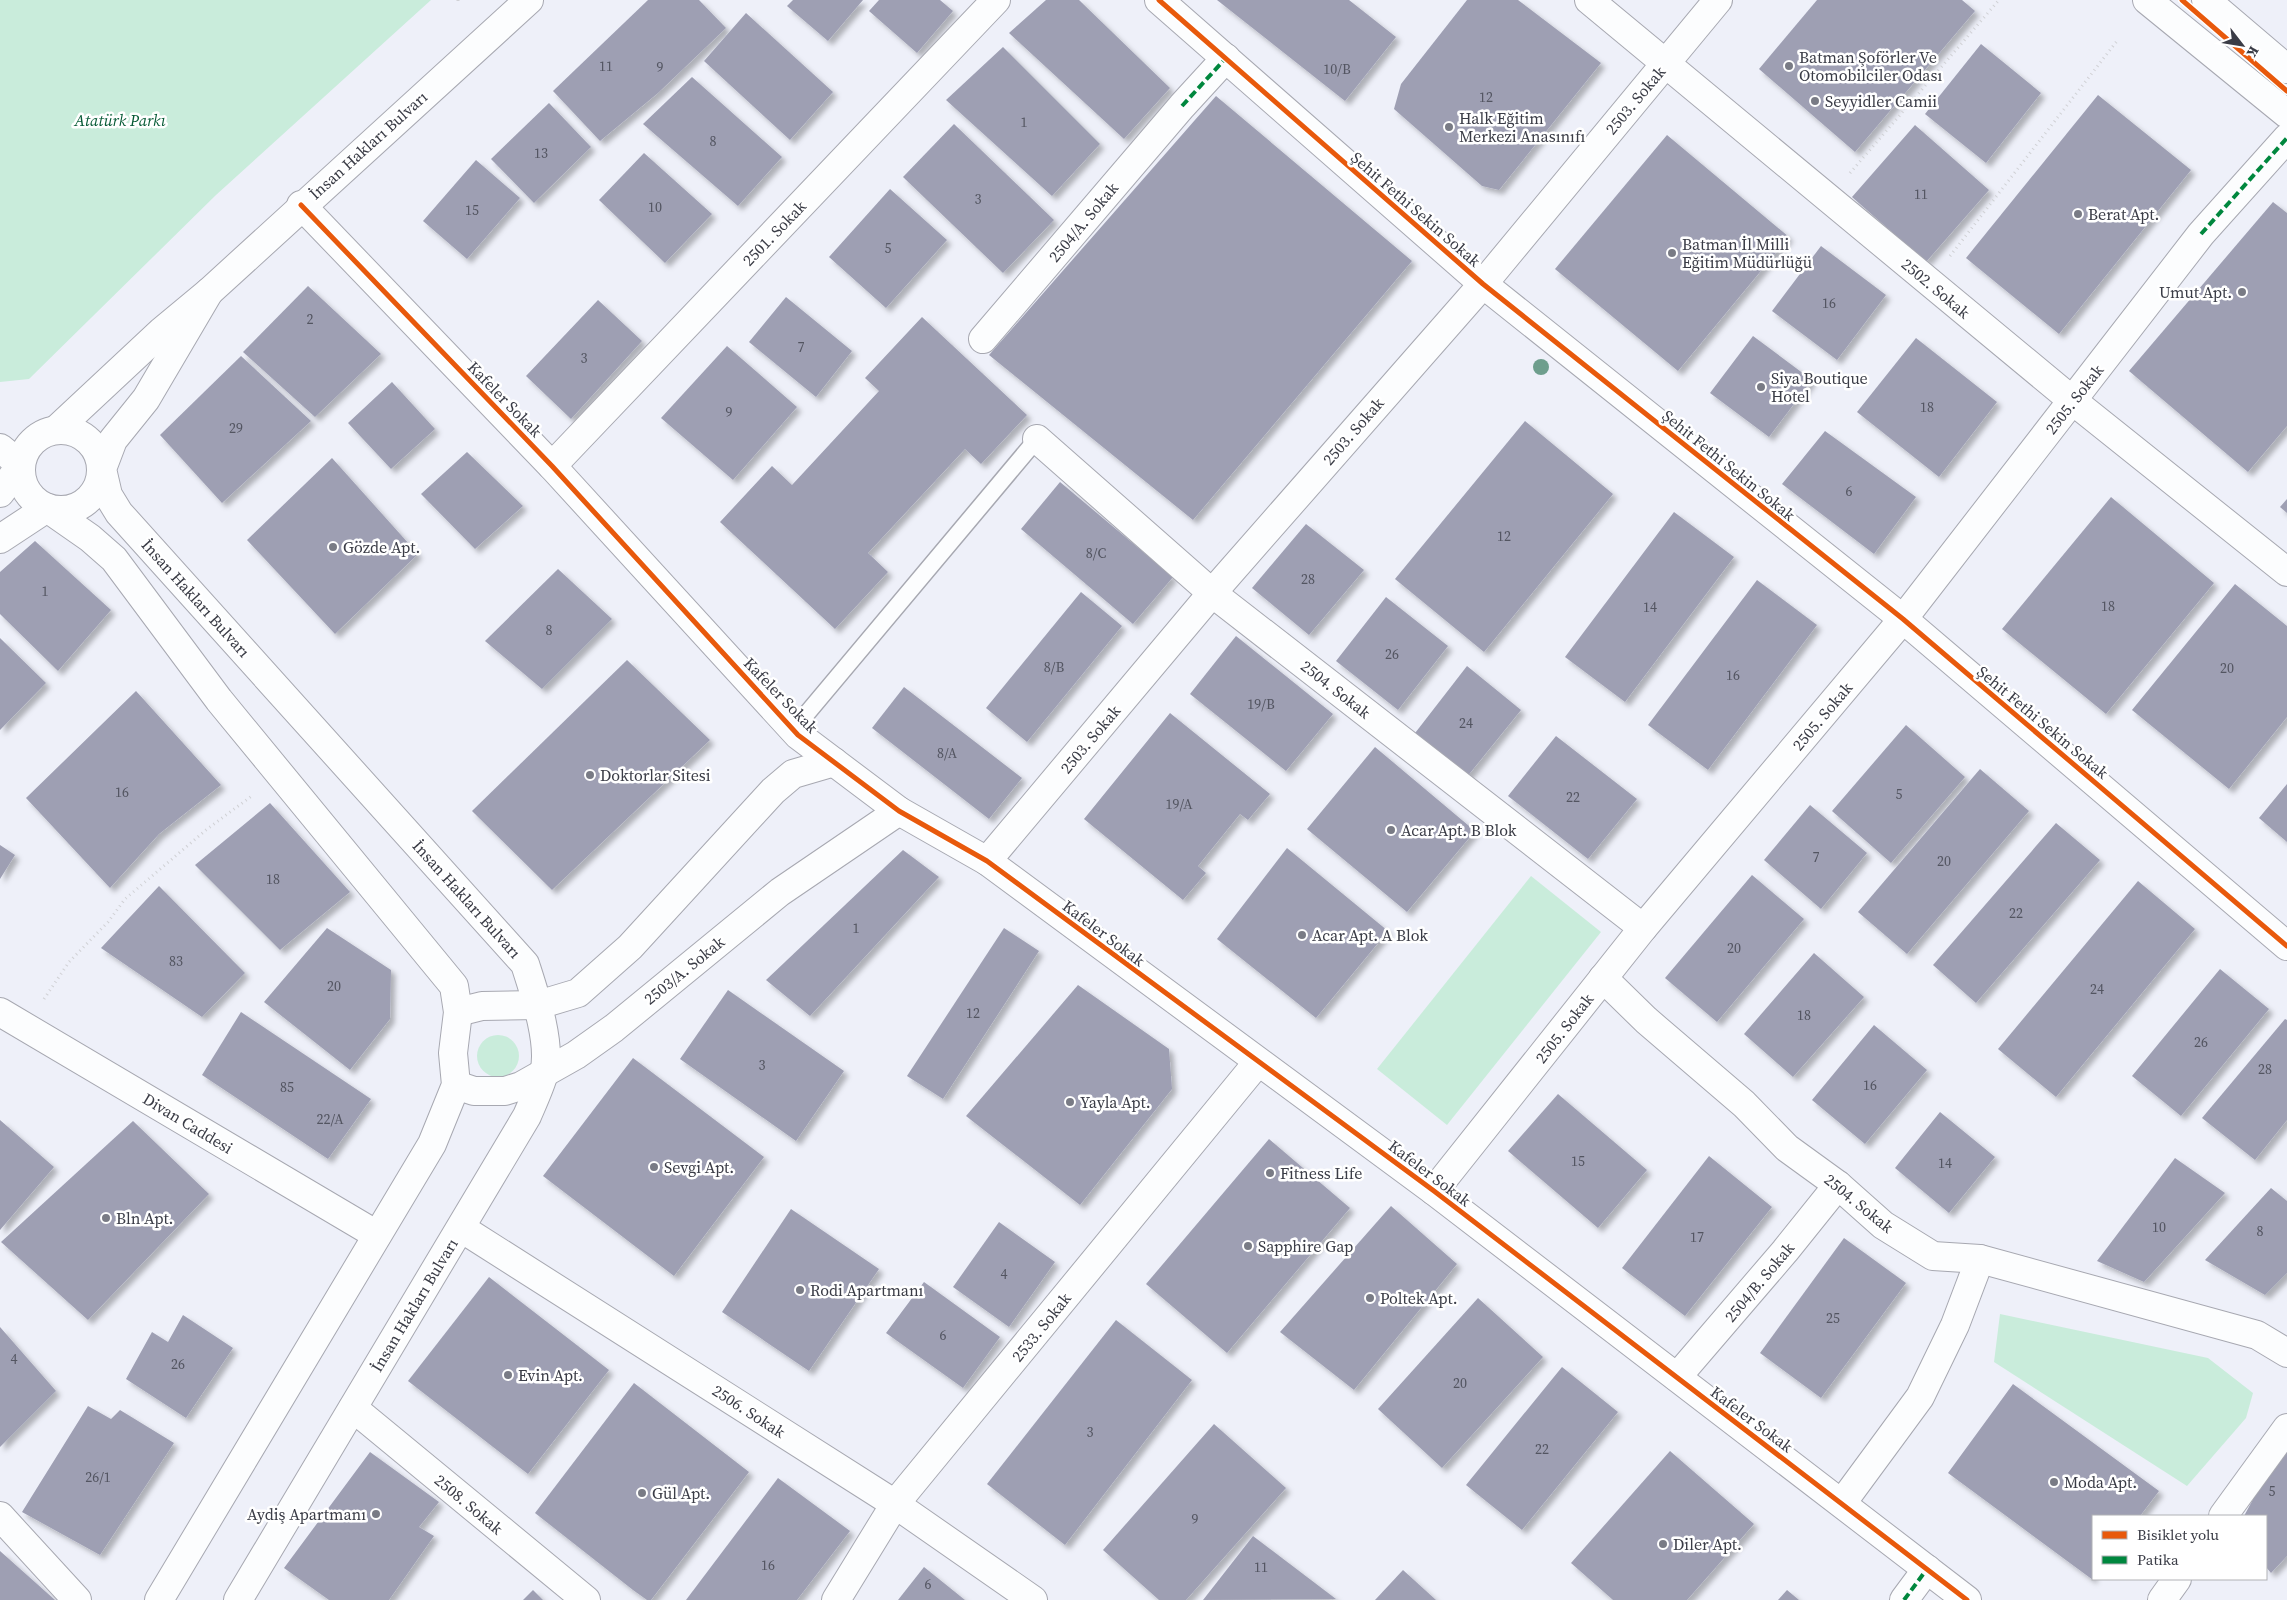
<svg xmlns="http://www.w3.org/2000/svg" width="2287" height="1600" font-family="'Source Serif 4',serif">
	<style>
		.green { fill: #c9ecdb }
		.building { fill: #9e9fb3; filter: url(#shadow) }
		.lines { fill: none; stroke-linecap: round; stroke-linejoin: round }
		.lane-casing { stroke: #a7a8b1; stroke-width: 19 }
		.street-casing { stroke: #a7a8b1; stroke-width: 30 }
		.secondary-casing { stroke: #a7a8b1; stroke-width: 30 }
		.primary-casing { stroke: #a7a8b1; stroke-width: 30 }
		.path { stroke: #d0d1d5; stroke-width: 3; stroke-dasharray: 1 4; stroke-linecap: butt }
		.lane { stroke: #fcfdfe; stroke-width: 16 }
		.street { stroke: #fcfdfe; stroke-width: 28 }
		.secondary { stroke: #fcfdfe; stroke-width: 28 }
		.primary { stroke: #fcfdfe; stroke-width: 28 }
		.quiet { stroke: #00873e; stroke-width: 4; stroke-dasharray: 8 4; stroke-linecap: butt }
		.cycleway-casing { stroke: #fff; stroke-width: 8 }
		.cycleway { stroke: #e8590c; stroke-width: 5 }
		.tree { fill: #6e9e8d }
		.poi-dot { fill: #797b85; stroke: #fff; stroke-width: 2 }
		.labels { text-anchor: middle; stroke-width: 5; stroke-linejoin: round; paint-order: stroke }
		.number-label { font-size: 14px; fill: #535561 }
		.poi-label { font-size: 16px; fill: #3a3c46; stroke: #fff; text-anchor: start }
		.street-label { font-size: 16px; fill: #3a3c46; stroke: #fff }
		.park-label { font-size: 16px; font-style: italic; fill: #065a35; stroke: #fff }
	</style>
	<defs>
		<filter id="shadow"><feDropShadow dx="4.5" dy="4.5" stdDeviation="2.5" flood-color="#0004"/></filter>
	</defs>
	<rect width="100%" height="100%" fill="#eef0f9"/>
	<g class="green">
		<polygon points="0,0 431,0 216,195 29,379 0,382"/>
		<polygon points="1531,876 1601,932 1447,1125 1377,1069"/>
		<circle cx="498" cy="1056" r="21"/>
		<polygon points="2000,1314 2208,1358 2253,1393 2246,1418 2187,1486 1994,1362"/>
	</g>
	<g class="building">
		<polygon points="648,0 699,0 726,28 658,93 600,141 553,91"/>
		<polygon points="793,0 863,0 828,41 787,6"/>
		<polygon points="879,0 940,0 953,11 917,53 869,11"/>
		<polygon points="1046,0 1079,0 1170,88 1124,139 1009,33"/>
		<polygon points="1217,0 1349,0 1396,37 1345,101"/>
		<polygon points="1467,0 1518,0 1601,63 1499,190 1482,186 1394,109 1401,84"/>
		<polygon points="1817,0 1962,0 1975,11 1855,152 1759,69"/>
		<polygon points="746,13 833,92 790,140 704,61"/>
		<polygon points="1981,44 2041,93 1986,163 1925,114"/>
		<polygon points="1003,47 1100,144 1052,196 946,100"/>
		<polygon points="692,77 782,157 738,206 643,124"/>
		<polygon points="2098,95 2191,170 2059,334 1966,258"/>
		<polygon points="1216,96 1412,261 1193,520 989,355"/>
		<polygon points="549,103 591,147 534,203 491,159"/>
		<polygon points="954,124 1054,220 1003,273 903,177"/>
		<polygon points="1915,125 1989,190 1926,262 1852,197"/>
		<polygon points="1667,135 1789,237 1678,371 1555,269"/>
		<polygon points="644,153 712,214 665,263 599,200"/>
		<polygon points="476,160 520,198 467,259 423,221"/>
		<polygon points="890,189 947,240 886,308 829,257"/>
		<polygon points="2273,202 2287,213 2287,426 2248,472 2129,371"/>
		<polygon points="1821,246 1886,295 1837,360 1772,311"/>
		<polygon points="308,286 381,354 315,417 243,352"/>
		<polygon points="786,297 852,351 816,397 749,342"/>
		<polygon points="598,300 642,341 571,419 526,376"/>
		<polygon points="922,317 1027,415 981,464 965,449 868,553 888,572 835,629 720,522 772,466 792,485 879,391 865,378"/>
		<polygon points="1753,336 1812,380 1769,437 1710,393"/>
		<polygon points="1916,338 1997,402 1939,477 1857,412"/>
		<polygon points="727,346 797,407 733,480 661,418"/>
		<polygon points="241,356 311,421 222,503 160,435"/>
		<polygon points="392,382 435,429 391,469 348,423"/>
		<polygon points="1525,421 1613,494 1484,652 1395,579"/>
		<polygon points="1825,431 1916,497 1874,554 1782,484"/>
		<polygon points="467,452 523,506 475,549 421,494"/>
		<polygon points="332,458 418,554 335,634 247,540"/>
		<polygon points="1060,482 1173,577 1133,624 1021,529"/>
		<polygon points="2111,497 2214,583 2106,714 2002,629"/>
		<polygon points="2287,499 2287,513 2280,507"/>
		<polygon points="1674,512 1734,557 1625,702 1565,657"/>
		<polygon points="1306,524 1364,570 1309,635 1252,588"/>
		<polygon points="35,541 111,610 58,671 0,614 0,572"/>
		<polygon points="558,569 612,619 542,689 485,641"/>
		<polygon points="1757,580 1817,625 1708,770 1648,725"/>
		<polygon points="2235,584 2287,626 2287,717 2229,789 2132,710"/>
		<polygon points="1081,592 1122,626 1027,742 986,708"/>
		<polygon points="1386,597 1448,646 1398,710 1336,661"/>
		<polygon points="1236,636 1333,714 1286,771 1190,694"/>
		<polygon points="0,638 46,683 0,730"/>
		<polygon points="627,660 710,740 552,890 472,811"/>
		<polygon points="1467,666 1521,710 1466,778 1412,737"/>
		<polygon points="904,687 1022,778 989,819 872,728"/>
		<polygon points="136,691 221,785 159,834 110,888 26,798"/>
		<polygon points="1170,713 1270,794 1248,820 1240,814 1198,866 1206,873 1183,900 1084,819"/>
		<polygon points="1906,725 1965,777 1891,863 1832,811"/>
		<polygon points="1556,736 1637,799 1588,859 1508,796"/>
		<polygon points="1375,747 1475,831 1407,912 1307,829"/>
		<polygon points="1980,769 2029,811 1907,954 1858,912"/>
		<polygon points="2287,784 2287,842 2259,818"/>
		<polygon points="270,803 350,892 280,950 195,865"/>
		<polygon points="1810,805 1867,853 1821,909 1764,860"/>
		<polygon points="2056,823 2100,860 1976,1003 1933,965"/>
		<polygon points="0,845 15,855 0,879"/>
		<polygon points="1287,848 1388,931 1316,1018 1217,939"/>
		<polygon points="903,850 939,877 810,1016 766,980"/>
		<polygon points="1752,875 1804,919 1717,1022 1665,978"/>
		<polygon points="2138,881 2195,929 2056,1097 1998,1049"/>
		<polygon points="159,886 245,973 202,1017 101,948"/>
		<polygon points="327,928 391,970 390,1019 350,1070 264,1002"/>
		<polygon points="1004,928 1039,951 943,1099 907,1076"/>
		<polygon points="1814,953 1864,997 1793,1077 1744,1034"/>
		<polygon points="2220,969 2269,1009 2181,1116 2132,1076"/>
		<polygon points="1078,985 1169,1049 1172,1089 1080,1205 966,1116"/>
		<polygon points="728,990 844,1071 796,1141 680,1059"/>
		<polygon points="241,1012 371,1099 328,1159 202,1075"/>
		<polygon points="2285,1019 2287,1020 2287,1120 2255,1160 2202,1118"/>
		<polygon points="1874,1025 1927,1070 1865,1144 1812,1100"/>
		<polygon points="633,1058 764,1157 674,1276 543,1176"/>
		<polygon points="1558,1094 1647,1170 1598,1228 1508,1151"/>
		<polygon points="1940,1112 1995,1157 1949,1213 1895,1168"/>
		<polygon points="0,1120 54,1167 0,1230"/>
		<polygon points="133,1121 209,1194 88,1320 1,1242"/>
		<polygon points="1269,1139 1350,1208 1227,1353 1146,1284"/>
		<polygon points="1709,1156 1772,1207 1685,1316 1622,1268"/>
		<polygon points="2175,1158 2225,1193 2144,1282 2097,1261"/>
		<polygon points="2271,1188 2287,1201 2287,1273 2265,1295 2205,1260"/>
		<polygon points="1391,1206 1457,1264 1354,1390 1280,1332"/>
		<polygon points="791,1209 879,1269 809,1371 722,1312"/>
		<polygon points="999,1222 1055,1262 1009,1327 953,1287"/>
		<polygon points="1844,1238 1906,1283 1821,1398 1760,1353"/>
		<polygon points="489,1277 609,1370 528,1474 408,1381"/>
		<polygon points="924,1282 1000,1337 963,1388 886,1333"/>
		<polygon points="1478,1298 1543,1357 1442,1468 1378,1409"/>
		<polygon points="183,1315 233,1348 186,1418 126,1379 152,1332 168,1342"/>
		<polygon points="1116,1320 1192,1380 1065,1545 987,1484"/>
		<polygon points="0,1327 56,1391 0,1447"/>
		<polygon points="1562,1367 1618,1412 1522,1530 1466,1485"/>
		<polygon points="634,1383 749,1472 651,1600 647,1600 633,1590 535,1513"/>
		<polygon points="2013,1384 2159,1491 2140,1516 2093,1516 2093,1580 1948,1473"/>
		<polygon points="88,1406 111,1419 120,1410 174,1443 100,1555 22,1512"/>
		<polygon points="1214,1424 1286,1488 1186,1600 1159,1600 1103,1550"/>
		<polygon points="1670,1451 1754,1524 1687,1600 1613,1600 1571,1563"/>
		<polygon points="2287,1451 2287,1556 2271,1573 2266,1567 2266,1516 2244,1516 2271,1466"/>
		<polygon points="370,1452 439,1502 419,1527 434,1536 389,1600 329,1600 284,1568"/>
		<polygon points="778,1478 850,1531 797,1600 686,1600"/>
		<polygon points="1253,1536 1336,1599 1203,1600"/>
		<polygon points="0,1551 55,1600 0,1600"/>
		<polygon points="924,1567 965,1600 898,1600"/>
		<polygon points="1403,1570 1436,1600 1375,1600"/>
		<polygon points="533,1590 543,1600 523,1600"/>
		<polygon points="1787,1590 1799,1600 1778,1600"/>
	</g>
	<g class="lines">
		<g class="lane-casing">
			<polyline id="lane" points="793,730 1037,439"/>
		</g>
		<g class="street-casing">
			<g id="street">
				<polyline points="1159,0 1483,284 1903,619 2287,946"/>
				<polyline points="1589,0 2073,401 2287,572"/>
				<polyline points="301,205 552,466 798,735 899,811 987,861 1434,1191 1967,1600"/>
				<polyline points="983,339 1182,106 1226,58"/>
				<polyline points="1037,439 1212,593 1643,928"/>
				<polyline points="0,448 21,465 0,493"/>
				<polyline points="552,466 996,0"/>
				<polyline points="0,539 47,508"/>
				<polyline points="987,861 1212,593 1483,284 1718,0"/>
				<polyline points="1603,978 1646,1020 1744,1104 1787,1148 1838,1185 1883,1225 1933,1256 1980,1259 2257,1335 2287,1353"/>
				<polyline points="458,1012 482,1006 538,1005 578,993 630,947 773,791 793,774 834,762"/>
				<polyline points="456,1085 474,1091 505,1091 521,1086 576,1055 614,1028 780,892 899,811"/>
				<polyline points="1434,1191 1643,928 1903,619 2201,234 2287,138"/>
				<polyline points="461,1228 895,1504 1033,1600"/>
				<polyline points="1677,1377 1785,1251 1838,1185"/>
				<polyline points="353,1408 586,1600"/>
				<polyline points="1842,1503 1920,1397 1955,1325 1980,1259"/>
				<polyline points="0,1516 77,1600"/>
				<polyline points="2223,1516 2287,1428"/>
				<polyline points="836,1600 895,1504 1258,1062"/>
				<polyline points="1904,1600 1927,1569"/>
				<polyline points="2162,1600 2177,1579"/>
			</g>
		</g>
		<g class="secondary-casing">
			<g id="secondary">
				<polyline points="2147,0 2287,114"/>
				<path d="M209 292 146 399 113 440 102 469 108 495 119 513 525 964C534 992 552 1044 544 1073 540 1087 533 1102 527 1116L238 1600"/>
				<circle cx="61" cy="470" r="40"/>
				<polyline points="56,430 162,331 209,292 529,0"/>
				<polyline points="47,508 90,538 114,559 219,700 454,986 458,1012 453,1053 456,1085 432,1144 159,1600"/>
				<polyline points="0,1012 377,1235"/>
			</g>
		</g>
		<g class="primary-casing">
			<polyline id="primary" points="2206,0 2287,69"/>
		</g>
		<g class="path">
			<polyline points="458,0 458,2"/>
			<polyline points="1850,173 1999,0"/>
			<polyline points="1950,256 2117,41"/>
			<polyline points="44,999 69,962 108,922 125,899 206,830 253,795"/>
		</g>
		<use href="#lane" class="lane"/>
		<use href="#street" class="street"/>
		<use href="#secondary" class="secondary"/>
		<use href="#primary" class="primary"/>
		<g class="quiet">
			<polyline points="1182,106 1226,58"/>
			<polyline points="2201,234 2287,138"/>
			<polyline points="1904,1600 1927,1569"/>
		</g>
		<g class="cycleway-casing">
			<g id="cycleway">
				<polyline points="1159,0 1483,284 1903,619 2287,946"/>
				<polyline points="2182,0 2287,91"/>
				<polyline points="301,205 552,466 798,735 899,811 987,861 1434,1191 1967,1600"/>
			</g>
		</g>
		<use href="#cycleway" class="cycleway"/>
	</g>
	<circle class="tree" cx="1541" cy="367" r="8"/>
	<g class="poi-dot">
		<circle cx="1789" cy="66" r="5"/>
		<circle cx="1815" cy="101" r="5"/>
		<circle cx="1449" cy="127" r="5"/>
		<circle cx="2078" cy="214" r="5"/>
		<circle cx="1672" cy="253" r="5"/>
		<circle cx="2242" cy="292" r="5"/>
		<circle cx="1761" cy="387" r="5"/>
		<circle cx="333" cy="547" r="5"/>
		<circle cx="590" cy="775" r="5"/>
		<circle cx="1391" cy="830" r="5"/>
		<circle cx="1302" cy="935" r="5"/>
		<circle cx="1070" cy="1102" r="5"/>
		<circle cx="654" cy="1167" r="5"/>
		<circle cx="1270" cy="1173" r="5"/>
		<circle cx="106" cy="1218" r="5"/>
		<circle cx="1248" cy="1246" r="5"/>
		<circle cx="800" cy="1290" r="5"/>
		<circle cx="1370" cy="1298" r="5"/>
		<circle cx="508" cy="1375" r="5"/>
		<circle cx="2054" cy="1482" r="5"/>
		<circle cx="642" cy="1493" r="5"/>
		<circle cx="376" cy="1514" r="5"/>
		<circle cx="1663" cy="1544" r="5"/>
	</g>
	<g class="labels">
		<g class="number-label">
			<text x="606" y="71">11</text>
			<text x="660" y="72">9</text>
			<text x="1337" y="74">10/B</text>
			<text x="1486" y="102">12</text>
			<text x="1024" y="127">1</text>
			<text x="713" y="146">8</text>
			<text x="541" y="158">13</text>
			<text x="1921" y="199">11</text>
			<text x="978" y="204">3</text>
			<text x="655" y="212">10</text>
			<text x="472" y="215">15</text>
			<text x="888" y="253">5</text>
			<text x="1829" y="308">16</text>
			<text x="310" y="324">2</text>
			<text x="801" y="352">7</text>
			<text x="584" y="363">3</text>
			<text x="1927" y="412">18</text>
			<text x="729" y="417">9</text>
			<text x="236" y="433">29</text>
			<text x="1849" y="496">6</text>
			<text x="1504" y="541">12</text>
			<text x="1096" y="558">8/C</text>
			<text x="1308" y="584">28</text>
			<text x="45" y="596">1</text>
			<text x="2108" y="611">18</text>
			<text x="1650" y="612">14</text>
			<text x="549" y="635">8</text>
			<text x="1392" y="659">26</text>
			<text x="1054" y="672">8/B</text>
			<text x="2227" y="673">20</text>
			<text x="1733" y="680">16</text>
			<text x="1261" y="709">19/B</text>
			<text x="1466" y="728">24</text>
			<text x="947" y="758">8/A</text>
			<text x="122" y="797">16</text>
			<text x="1899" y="799">5</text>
			<text x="1573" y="802">22</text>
			<text x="1179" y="809">19/A</text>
			<text x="1816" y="862">7</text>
			<text x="1944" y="866">20</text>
			<text x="273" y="884">18</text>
			<text x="2016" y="918">22</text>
			<text x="856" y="933">1</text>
			<text x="1734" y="953">20</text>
			<text x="176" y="966">83</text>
			<text x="334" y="991">20</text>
			<text x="2097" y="994">24</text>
			<text x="973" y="1018">12</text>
			<text x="1804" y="1020">18</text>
			<text x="2201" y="1047">26</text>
			<text x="762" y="1070">3</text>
			<text x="2265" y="1074">28</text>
			<text x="1870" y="1090">16</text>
			<text x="287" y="1092">85</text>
			<text x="330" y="1124">22/A</text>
			<text x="1578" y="1166">15</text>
			<text x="1945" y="1168">14</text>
			<text x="2159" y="1232">10</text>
			<text x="2260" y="1236">8</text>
			<text x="1697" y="1242">17</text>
			<text x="1004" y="1279">4</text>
			<text x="1833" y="1323">25</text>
			<text x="943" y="1340">6</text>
			<text x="14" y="1364">4</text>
			<text x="178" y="1369">26</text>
			<text x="1460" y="1388">20</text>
			<text x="1090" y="1437">3</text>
			<text x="1542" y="1454">22</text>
			<text x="98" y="1482">26/1</text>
			<text x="2272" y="1496">5</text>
			<text x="1195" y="1524">9</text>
			<text x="768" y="1570">16</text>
			<text x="1261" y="1572">11</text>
			<text x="928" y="1589">6</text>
		</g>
		<g class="poi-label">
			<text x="1799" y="63">Batman Şoförler Ve<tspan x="1799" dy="18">Otomobilciler Odası</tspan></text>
			<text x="1825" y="107">Seyyidler Camii</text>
			<text x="1459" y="124">Halk Eğitim<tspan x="1459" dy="18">Merkezi Anasınıfı</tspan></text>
			<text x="2088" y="220">Berat Apt.</text>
			<text x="1682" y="250">Batman İl Milli<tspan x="1682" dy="18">Eğitim Müdürlüğü</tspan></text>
			<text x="2232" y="298" text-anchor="end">Umut Apt.</text>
			<text x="1771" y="384">Siya Boutique<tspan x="1771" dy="18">Hotel</tspan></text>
			<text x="343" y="553">Gözde Apt.</text>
			<text x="600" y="781">Doktorlar Sitesi</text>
			<text x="1401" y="836">Acar Apt. B Blok</text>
			<text x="1312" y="941">Acar Apt. A Blok</text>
			<text x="1080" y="1108">Yayla Apt.</text>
			<text x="664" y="1173">Sevgi Apt.</text>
			<text x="1280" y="1179">Fitness Life</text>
			<text x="116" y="1224">Bln Apt.</text>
			<text x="1258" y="1252">Sapphire Gap</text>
			<text x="810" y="1296">Rodi Apartmanı</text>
			<text x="1380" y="1304">Poltek Apt.</text>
			<text x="518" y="1381">Evin Apt.</text>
			<text x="2064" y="1488">Moda Apt.</text>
			<text x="652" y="1499">Gül Apt.</text>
			<text x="366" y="1520" text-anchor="end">Aydiş Apartmanı</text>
			<text x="1673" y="1550">Diler Apt.</text>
		</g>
		<g class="street-label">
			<text transform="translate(1635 100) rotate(-50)" y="6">2503. Sokak</text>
			<text transform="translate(368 145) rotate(-42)" y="6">İnsan Hakları Bulvarı</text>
			<text transform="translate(1416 209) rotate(41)" y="6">Şehit Fethi Sekin Sokak</text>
			<text transform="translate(1083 222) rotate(-50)" y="6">2504/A. Sokak</text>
			<text transform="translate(774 233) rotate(-46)" y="6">2501. Sokak</text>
			<text transform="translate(1936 288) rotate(40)" y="6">2502. Sokak</text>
			<text transform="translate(505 399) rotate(46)" y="6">Kafeler Sokak</text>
			<text transform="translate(2074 399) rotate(-52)" y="6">2505. Sokak</text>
			<text transform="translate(1353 431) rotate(-49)" y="6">2503. Sokak</text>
			<text transform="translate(1729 465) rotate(39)" y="6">Şehit Fethi Sekin Sokak</text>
			<text transform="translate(196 598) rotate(48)" y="6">İnsan Hakları Bulvarı</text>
			<text transform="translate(1336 689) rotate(38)" y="6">2504. Sokak</text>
			<text transform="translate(781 695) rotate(46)" y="6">Kafeler Sokak</text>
			<text transform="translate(1822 716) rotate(-50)" y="6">2505. Sokak</text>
			<text transform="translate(2043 722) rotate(40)" y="6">Şehit Fethi Sekin Sokak</text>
			<text transform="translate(1090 739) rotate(-50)" y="6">2503. Sokak</text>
			<text transform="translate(467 899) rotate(48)" y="6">İnsan Hakları Bulvarı</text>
			<text transform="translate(1104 933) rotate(37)" y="6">Kafeler Sokak</text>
			<text transform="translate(684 970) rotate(-39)" y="6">2503/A. Sokak</text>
			<text transform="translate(1564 1028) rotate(-52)" y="6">2505. Sokak</text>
			<text transform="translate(188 1123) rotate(31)" y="6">Divan Caddesi</text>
			<text transform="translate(1430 1173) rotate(37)" y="6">Kafeler Sokak</text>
			<text transform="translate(1859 1203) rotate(39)" y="6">2504. Sokak</text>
			<text transform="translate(1759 1282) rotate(-50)" y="6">2504/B. Sokak</text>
			<text transform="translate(414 1305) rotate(-59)" y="6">İnsan Hakları Bulvarı</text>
			<text transform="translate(1041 1327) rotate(-51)" y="6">2533. Sokak</text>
			<text transform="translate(749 1411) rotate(33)" y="6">2506. Sokak</text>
			<text transform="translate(1752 1419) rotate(37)" y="6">Kafeler Sokak</text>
			<text transform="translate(469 1504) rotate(40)" y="6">2508. Sokak</text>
		</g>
		<g class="park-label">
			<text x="120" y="126">Atatürk Parkı</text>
		</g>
	</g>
	<rect x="2092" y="1515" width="175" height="65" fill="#ffffff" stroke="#b0b1b5"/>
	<rect x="2102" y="1531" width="25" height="8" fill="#e8590c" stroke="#b0b1b5"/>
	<text x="2137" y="1540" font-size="15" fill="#3a3c46">Bisiklet yolu</text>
	<rect x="2102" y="1556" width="25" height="8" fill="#00873e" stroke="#b0b1b5"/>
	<text x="2137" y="1565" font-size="15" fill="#3a3c46">Patika</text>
	<g transform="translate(2242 45) rotate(121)" stroke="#ffffff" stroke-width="4" paint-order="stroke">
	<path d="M0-4L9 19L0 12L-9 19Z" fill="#3a3c46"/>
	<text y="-8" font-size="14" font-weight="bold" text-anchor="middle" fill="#3a3c46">K</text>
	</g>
</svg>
